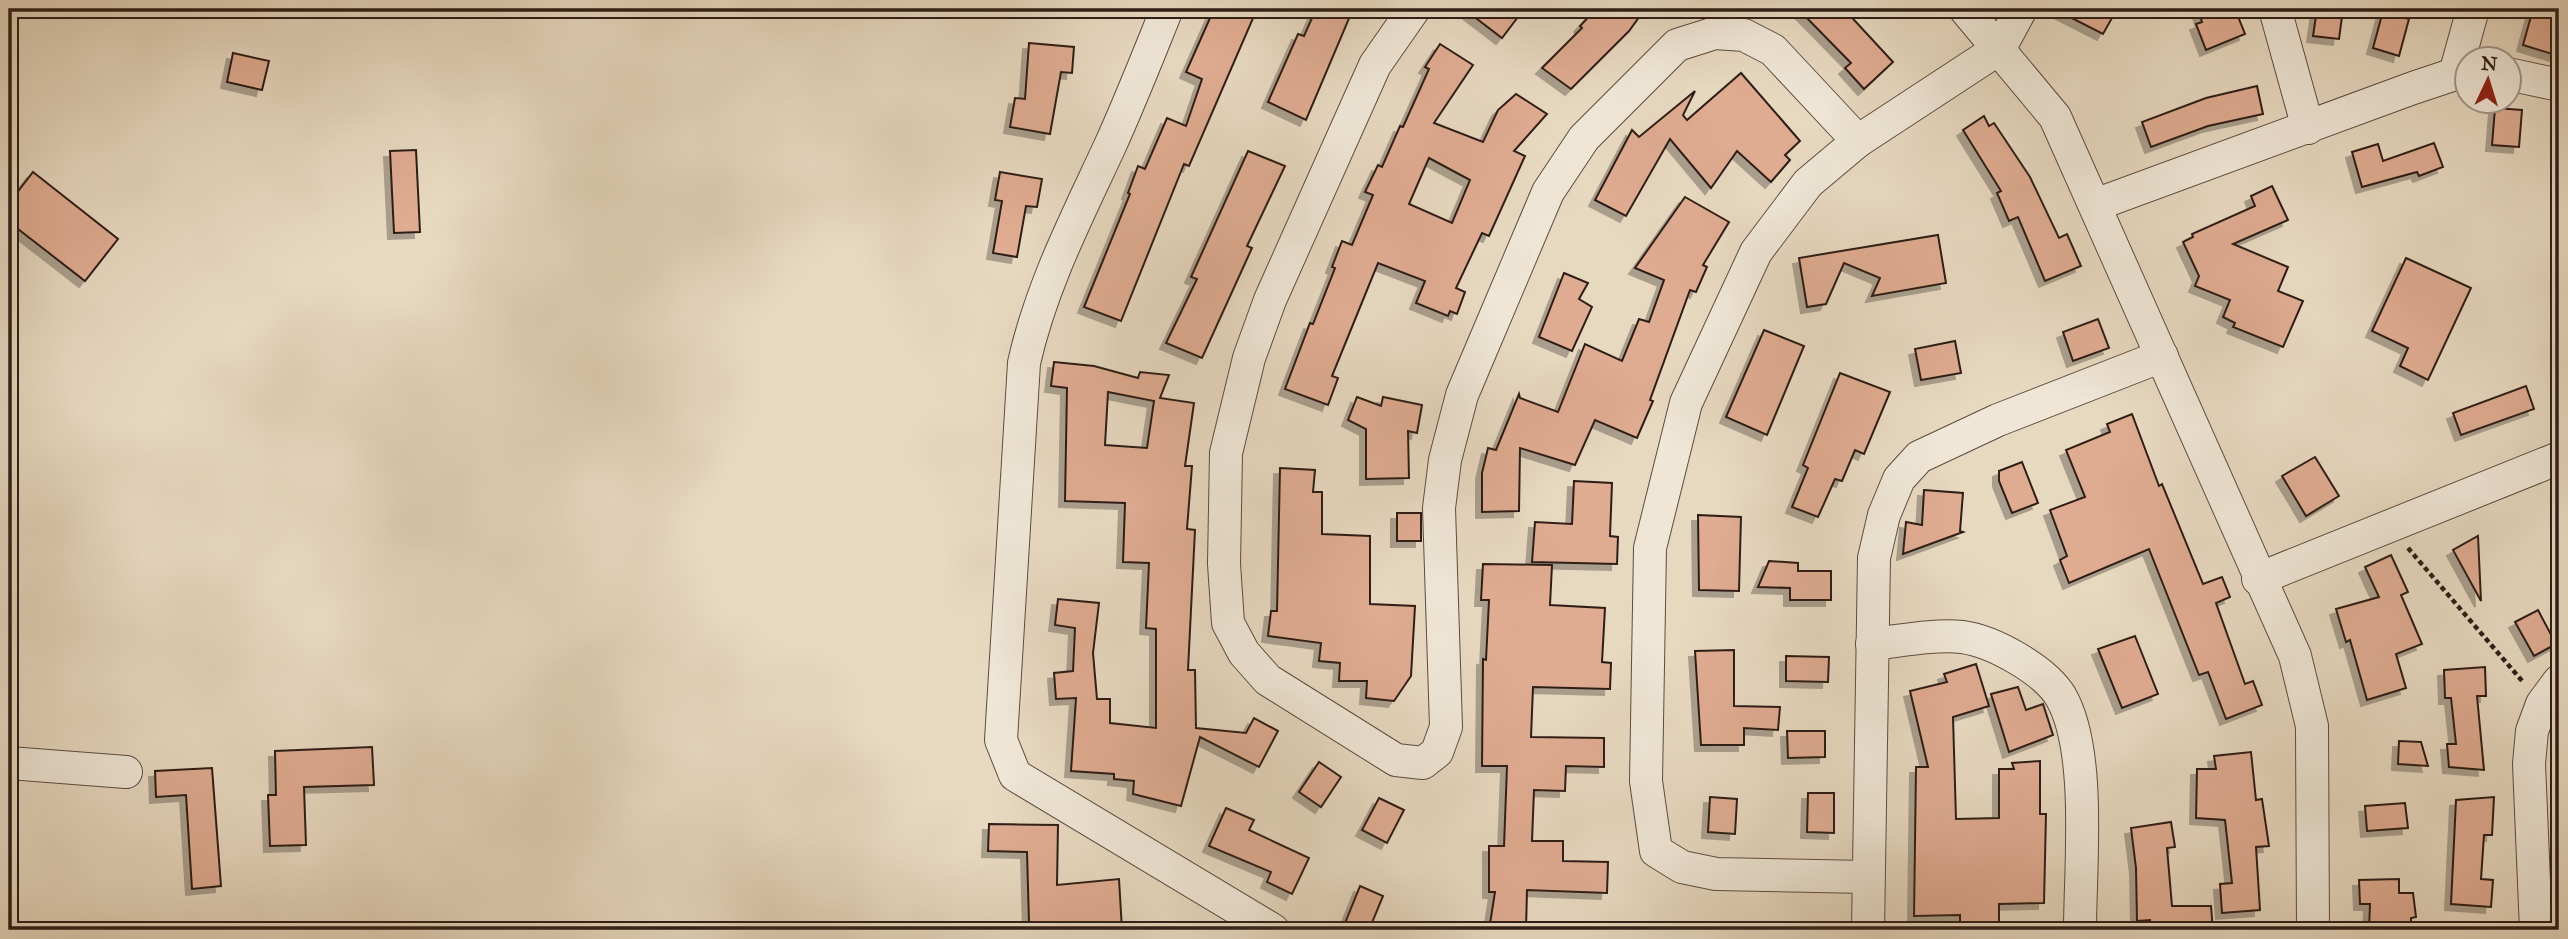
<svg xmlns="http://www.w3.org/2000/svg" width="2568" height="939" font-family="'IM FELL Great Primer',serif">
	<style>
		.building { fill: #dfab91; stroke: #2e1e17; stroke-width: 2; fill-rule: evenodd; filter: url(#shadow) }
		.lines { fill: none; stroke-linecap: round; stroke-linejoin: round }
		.minor-casing { stroke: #5c4c41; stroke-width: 34 }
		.path { stroke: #2e1e17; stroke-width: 4.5; stroke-dasharray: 5 3.5; stroke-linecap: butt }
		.minor { stroke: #efe6d6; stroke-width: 32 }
	</style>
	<defs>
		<filter id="shadow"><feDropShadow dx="-6" dy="6" stdDeviation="0" flood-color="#0004"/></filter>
	</defs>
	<rect width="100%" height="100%" fill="#e7d8c0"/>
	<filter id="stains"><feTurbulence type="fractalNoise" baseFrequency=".00286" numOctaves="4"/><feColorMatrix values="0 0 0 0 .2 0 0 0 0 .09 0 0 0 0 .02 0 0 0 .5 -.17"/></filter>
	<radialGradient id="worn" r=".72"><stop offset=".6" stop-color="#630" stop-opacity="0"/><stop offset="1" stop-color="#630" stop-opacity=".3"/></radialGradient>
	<g class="building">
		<polygon points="1214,9 1257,9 1189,166 1184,164 1121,321 1084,307 1130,194 1128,193 1138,166 1145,169 1167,118 1186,126 1202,79 1186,72"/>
		<polygon points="1316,9 1353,9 1306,120 1268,102 1298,34 1304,36"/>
		<polygon points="1464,9 1524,9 1502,38"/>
		<polygon points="1596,9 1645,9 1629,31 1571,89 1542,68 1582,28 1580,26"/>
		<polygon points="1798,9 1844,9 1893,62 1864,89 1845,68 1851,63"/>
		<polygon points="2054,9 2117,9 2103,34"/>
		<polygon points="2198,9 2235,9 2245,34 2206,50 2196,24 2202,22"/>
		<polygon points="2317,9 2343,9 2339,39 2313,36"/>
		<polygon points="2533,9 2559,9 2559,56 2523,45"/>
		<polygon points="2383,11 2409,19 2399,56 2373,48"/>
		<polygon points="1029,43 1074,47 1072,73 1061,72 1050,134 1010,127 1015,98 1025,99"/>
		<path d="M1440 44 1473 65 1434 123 1483 142 1498 110 1516 94 1547 114 1514 151 1525 156 1489 236 1482 233 1456 288 1465 292 1457 314 1450 311 1448 316 1416 303 1425 281 1378 263 1332 376 1338 378 1328 405 1285 389 1310 323 1313 324 1335 268 1332 267 1342 241 1352 245 1373 195 1365 192 1378 165 1382 167 1400 126 1403 127 1429 69 1425 67ZM1429 158 1470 180 1452 223 1409 204Z"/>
		<polygon points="233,53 269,61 262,90 227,82"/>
		<polygon points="1741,73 1800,141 1785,155 1790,160 1771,182 1737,151 1711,188 1670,139 1626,216 1595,200 1632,130 1639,137 1695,91 1683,115 1687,120"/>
		<polygon points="2257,86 2263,114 2208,126 2151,147 2142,122 2206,98"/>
		<polygon points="2495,108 2522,110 2519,147 2492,145"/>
		<polygon points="1984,116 1989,126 1994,123 2030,177 2059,238 2067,234 2081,266 2045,281 2018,217 2009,221 1997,193 2001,191 1963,130"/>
		<polygon points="2434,143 2443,167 2419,176 2417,172 2362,187 2352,152 2378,144 2383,161"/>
		<polygon points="416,150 420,232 394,233 390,151"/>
		<polygon points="1248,151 1285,166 1247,246 1252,248 1202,358 1166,343 1197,279 1191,277"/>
		<polygon points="33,172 118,239 85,281 9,222 9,203"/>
		<polygon points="1000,172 1042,179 1037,207 1026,206 1017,257 993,253 1002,201 995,200"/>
		<polygon points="2272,186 2288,220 2233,244 2288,267 2278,291 2303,301 2283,347 2233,327 2235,323 2223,317 2230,300 2195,286 2199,276 2183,242 2193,237 2192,234 2255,206 2251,196"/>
		<polygon points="1685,197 1729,222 1703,265 1707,267 1696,292 1690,290 1650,400 1653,401 1637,438 1595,420 1575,465 1520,448 1519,511 1482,512 1482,473 1488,448 1496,450 1519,394 1520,398 1558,412 1585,344 1622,361 1639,319 1649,322 1664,280 1635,268"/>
		<polygon points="1938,235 1946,283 1872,296 1880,278 1844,263 1826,304 1807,307 1799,258"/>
		<polygon points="2406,258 2471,288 2428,380 2400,366 2408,348 2372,331"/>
		<polygon points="1564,273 1588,283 1579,299 1592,307 1572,351 1539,337"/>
		<polygon points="2098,319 2109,348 2073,361 2063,332"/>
		<polygon points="1764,330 1804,346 1767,435 1726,417"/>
		<polygon points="1955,341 1961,373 1921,380 1915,349"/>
		<path d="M1054 362 1094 366 1138 378 1140 372 1169 375 1160 398 1194 403 1185 466H1192L1187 529 1195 530 1188 670H1195L1196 728 1246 733 1254 718 1278 731 1259 767 1200 737 1181 806 1133 794 1134 781 1114 779V774L1071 771 1076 698 1056 699 1054 673 1073 671 1075 628 1055 625 1058 599 1099 603 1093 653 1097 699H1110V723L1156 728V629L1146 628 1149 563 1123 562 1125 503 1065 501 1067 388 1051 386ZM1108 392 1154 401 1147 448 1105 445Z"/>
		<polygon points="1840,373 1890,392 1864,454 1855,450 1842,481 1835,479 1818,517 1792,507 1808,468 1803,465"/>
		<polygon points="2526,386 2534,409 2461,435 2453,413"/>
		<polygon points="1357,397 1381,406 1383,397 1422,405 1417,433 1408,431 1409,478 1366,479 1366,429 1348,420"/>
		<polygon points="2132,414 2159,486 2162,484 2203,584 2222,577 2230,597 2216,603 2245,684 2253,681 2262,705 2226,719 2208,672 2199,675 2149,549 2069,583 2060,560 2067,556 2050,510 2085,497 2066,450 2110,432 2107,424"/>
		<polygon points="2315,457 2339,496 2306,516 2282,476"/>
		<polygon points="2022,462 2038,503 2012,513 1999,481 1999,471"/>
		<polygon points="1280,468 1315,470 1313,492 1322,492 1322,534 1370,536 1370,604 1415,606 1411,676 1394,701 1366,698 1367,681 1339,681 1340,663 1319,661 1321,643 1268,636 1271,611 1277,611"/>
		<polygon points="1574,481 1612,483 1610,536 1618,537 1617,564 1532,562 1535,522 1572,524"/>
		<polygon points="1924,490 1963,493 1960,531 1963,532 1903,554 1906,522 1922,525"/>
		<rect x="1397" y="513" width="24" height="28"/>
		<polygon points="1698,515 1741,517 1739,591 1699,590"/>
		<polygon points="2478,536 2481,601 2453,550"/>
		<polygon points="2391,555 2408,592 2401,595 2422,644 2396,654 2406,688 2367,700 2350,640 2346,642 2336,609 2379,597 2365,567"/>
		<polygon points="1769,561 1798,563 1798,571 1831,571 1831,600 1790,600 1790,588 1758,587"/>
		<polygon points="1483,564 1552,565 1550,605 1605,608 1602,662 1611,663 1610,689 1533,687 1531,737 1604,738 1604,767 1566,766 1565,791 1534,790 1532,841 1563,841 1563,861 1608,862 1607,893 1527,890 1526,930 1489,930 1495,892 1489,892 1489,846 1504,846 1507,766 1482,766 1483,659 1486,660 1489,600 1481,600"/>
		<polygon points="2538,610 2556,644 2534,656 2515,622"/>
		<polygon points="2135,636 2158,694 2122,708 2098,649"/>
		<polygon points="1734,650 1734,706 1780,707 1778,730 1744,728 1744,745 1701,745 1695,651"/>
		<polygon points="1786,656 1829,657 1828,682 1786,681"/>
		<polygon points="1976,664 1989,706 1953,717 1956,819 1999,818 1999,769 2014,769 2012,763 2040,761 2040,814 2046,814 2044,903 1999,904 1999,925 1960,925 1960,915 1914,916 1916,767 1928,767 1910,691 1947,682 1944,674"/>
		<polygon points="2485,667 2486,696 2477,696 2484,770 2449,767 2447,744 2456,744 2451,698 2445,698 2444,670"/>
		<polygon points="2018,687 2026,710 2043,704 2053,735 2009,752 1991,694"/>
		<polygon points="1787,731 1825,731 1825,757 1788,758"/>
		<polygon points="2399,741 2421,742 2428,766 2398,764"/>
		<polygon points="372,747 374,785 304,787 306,845 270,846 268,795 276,795 275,751"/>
		<polygon points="2251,752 2256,800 2262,799 2269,846 2256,847 2260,910 2222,913 2220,884 2232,883 2225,820 2196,818 2197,769 2216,769 2214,756"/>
		<polygon points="1319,762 1341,777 1321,807 1299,792"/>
		<polygon points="212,768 221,886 192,889 186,795 156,797 155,771"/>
		<polygon points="1808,793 1834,793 1834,833 1807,832"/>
		<polygon points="1710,797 1737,799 1735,834 1708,832"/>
		<polygon points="2494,797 2492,835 2484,835 2481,879 2493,880 2491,907 2451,904 2456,800"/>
		<polygon points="1379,798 1404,810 1387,843 1362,830"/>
		<polygon points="2405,803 2408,828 2367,831 2365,806"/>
		<polygon points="1226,808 1254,820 1249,830 1309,858 1292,894 1267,882 1271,872 1209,846"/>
		<polygon points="2171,822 2175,847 2167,848 2172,906 2211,906 2213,930 2151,930 2150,920 2137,921 2136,868 2131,828"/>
		<polygon points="989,824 1058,825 1057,885 1119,879 1122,930 1033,930 1033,923 1029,923 1027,852 988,851"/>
		<polygon points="2399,879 2399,893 2413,893 2416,917 2411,918 2411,930 2369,930 2370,904 2360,904 2359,880"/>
		<polygon points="1360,886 1383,896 1369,930 1345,923"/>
	</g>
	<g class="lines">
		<g class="minor-casing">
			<g id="minor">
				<path d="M1167 9C1148 56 1130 102 1109 148 1076 219 1041 287 1024 363L1001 740 1015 775 1273 930"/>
				<polyline points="1414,9 1375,65 1270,300 1249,358 1226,453 1224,564 1228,623 1244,653 1268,680 1396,760 1423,763 1437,752 1446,727 1439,508 1445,460 1462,395 1548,192 1584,138 1677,45 1715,33 1744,35 1773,50 1858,141"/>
				<polyline points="1965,9 2055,117 2295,656 2312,726 2313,930"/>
				<polyline points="2275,9 2308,128"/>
				<polyline points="2455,74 2473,9"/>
				<polyline points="2508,74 2559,85"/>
				<polyline points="2095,205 2413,88 2455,74 2466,74"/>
				<polyline points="2258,579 2559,458"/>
				<path d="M1872 644C1900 641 1934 634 1962 637 1993 641 2045 670 2061 697 2092 751 2080 868 2080 930"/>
				<polyline points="9,763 126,772"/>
				<polyline points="1867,877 1716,874 1682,867 1656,851 1646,781 1650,548 1686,403 1756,252 1808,183 1858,141 2000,48 2021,9"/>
				<polyline points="1868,930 1874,558 1884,515 1899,479 1919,457 1998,420 2162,356"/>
				<polyline points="2536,930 2529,764 2532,731 2542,704 2559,681"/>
			</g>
		</g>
		<polyline class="path" points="2408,548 2523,682"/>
		<use href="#minor" class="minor"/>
	</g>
	<rect width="2568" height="939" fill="none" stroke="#e7d8c0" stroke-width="35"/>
	<rect x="10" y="10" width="2547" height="918" fill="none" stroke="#2e1e17" stroke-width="3.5"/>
	<rect x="18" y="18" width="2533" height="904" fill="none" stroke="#2e1e17" stroke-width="2"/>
	<g transform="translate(2488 80) rotate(4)"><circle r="33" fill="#efe6d6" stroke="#a2968a" stroke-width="2"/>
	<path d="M0-5L12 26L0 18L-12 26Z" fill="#8f2418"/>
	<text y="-10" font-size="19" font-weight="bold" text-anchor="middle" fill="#2e1e17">N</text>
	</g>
	<rect width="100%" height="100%" filter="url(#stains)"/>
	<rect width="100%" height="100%" fill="url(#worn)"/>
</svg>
